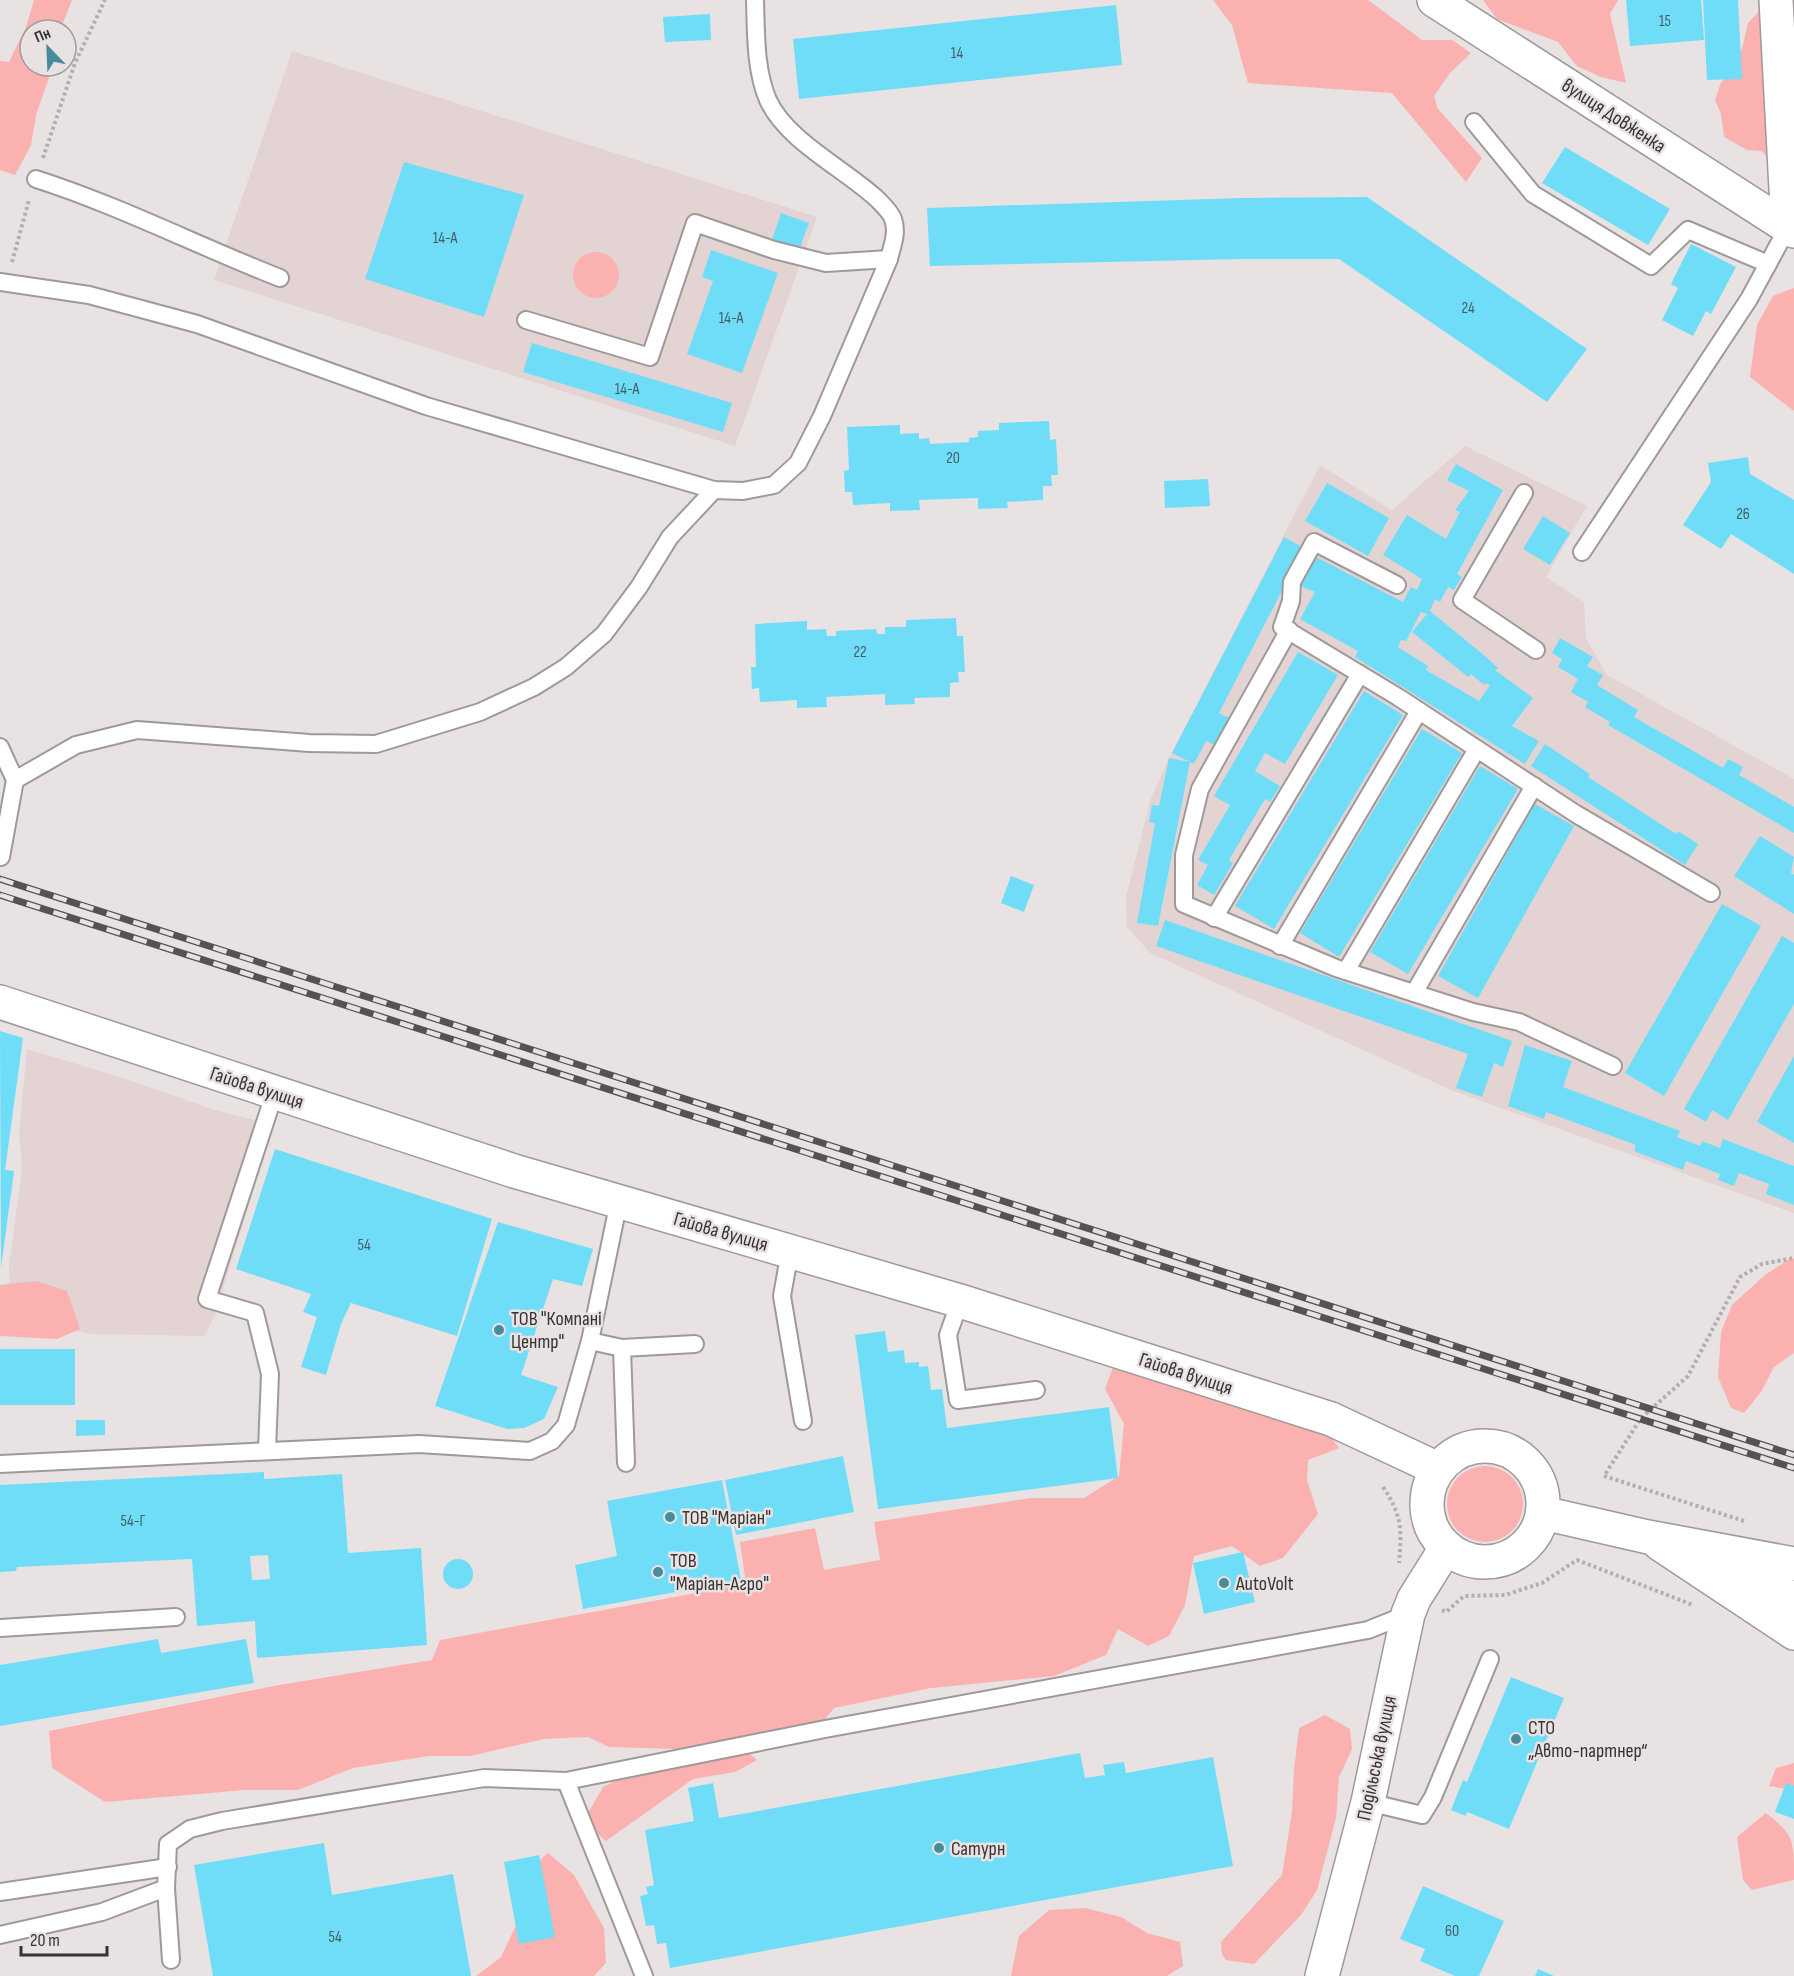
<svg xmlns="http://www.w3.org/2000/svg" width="1794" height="1976" font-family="'Sofia Sans Condensed',sans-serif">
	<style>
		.built { fill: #e3d4d3 }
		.green { fill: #fab1af }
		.building { fill: #70ddf8; fill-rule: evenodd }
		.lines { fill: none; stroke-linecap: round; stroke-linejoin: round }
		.lane-casing { stroke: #9f9999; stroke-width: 20 }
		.street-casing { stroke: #9f9999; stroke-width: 36 }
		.secondary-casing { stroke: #9f9999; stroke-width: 36 }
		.path { stroke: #b3adad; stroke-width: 4; stroke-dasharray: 3 3; stroke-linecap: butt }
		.lane { stroke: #fff; stroke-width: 16 }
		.street { stroke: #fff; stroke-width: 33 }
		.secondary { stroke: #fff; stroke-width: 33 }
		.rail-casing { stroke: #565252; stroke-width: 7 }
		.rail { stroke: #e9e2e2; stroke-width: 4.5; stroke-dasharray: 14; stroke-linecap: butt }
		.poi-dot { fill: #488b9b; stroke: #e9e2e2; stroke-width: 2 }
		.labels { text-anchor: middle; stroke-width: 5; stroke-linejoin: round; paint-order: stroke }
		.number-label { font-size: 16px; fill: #445e64 }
		.street-label { font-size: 20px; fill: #363333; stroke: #e9e2e2 }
		.poi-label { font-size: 20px; fill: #363333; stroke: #e9e2e2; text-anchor: start }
	</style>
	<rect width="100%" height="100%" fill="#e9e2e2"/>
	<g class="built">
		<polygon points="292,51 817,217 735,446 214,280"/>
		<polygon points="1465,446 1587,506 1546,577 1584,602 1586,638 1607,675 1794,779 1794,1213 1451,1090 1150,953 1127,927 1126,896 1151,798 1169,758 1320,465 1392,510"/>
		<polygon points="27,1049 117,1076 212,1109 273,1125 215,1315 204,1336 90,1334 10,1316 9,1266 22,1169 19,1132"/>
	</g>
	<g class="green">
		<polygon points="34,0 72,0 60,30 30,30 30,66 51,66 51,72 36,115 31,145 15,175 0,170 0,61 9,62 26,27"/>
		<polygon points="1213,0 1368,0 1422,40 1452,40 1471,53 1450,73 1434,96 1438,109 1482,158 1466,182 1392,93 1248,83 1232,25"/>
		<polygon points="1483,0 1618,0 1610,14 1626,83 1601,77 1577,66 1558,42 1497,19"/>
		<polygon points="1769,1 1794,5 1794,194 1762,151 1747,150 1724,137 1721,114 1715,100 1720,85 1742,49 1748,23"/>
		<circle cx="596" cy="275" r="23"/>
		<polygon points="1794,288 1794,411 1750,377 1757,325 1773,296"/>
		<polygon points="1791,1258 1794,1259 1794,1353 1774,1367 1761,1392 1744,1413 1731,1408 1718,1377 1721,1332 1732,1305 1765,1275"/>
		<polygon points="36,1281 67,1291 80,1329 57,1339 0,1336 0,1285"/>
		<polygon points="1117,1357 1323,1426 1339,1448 1308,1460 1307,1480 1318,1514 1283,1558 1260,1566 1232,1546 1194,1556 1185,1605 1169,1636 1148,1646 1118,1629 1106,1655 1054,1676 931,1688 834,1708 814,1733 678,1749 609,1747 588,1737 544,1739 470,1756 429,1756 353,1768 298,1790 245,1790 105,1802 52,1768 49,1731 279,1685 432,1660 440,1640 746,1584 740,1542 815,1528 824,1570 880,1560 874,1522 1031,1498 1084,1498 1119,1476 1124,1424 1105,1389"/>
		<circle cx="1485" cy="1504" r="38"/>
		<polygon points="1325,1715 1350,1729 1352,1749 1339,1777 1336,1818 1317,1890 1301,1915 1254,1964 1226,1960 1222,1954 1221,1942 1282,1875 1292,1812 1294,1770 1299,1728"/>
		<polygon points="736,1743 757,1760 735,1772 693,1779 606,1841 594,1831 588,1813 603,1787 655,1762"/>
		<polygon points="1794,1763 1794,1790 1769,1786 1776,1768"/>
		<path d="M1766 1813C1794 1835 1794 1839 1794 1880L1752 1890 1743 1880 1737 1837Z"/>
		<polygon points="548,1853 574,1875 604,1928 606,1963 594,1976 476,1976 501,1957 523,1911 523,1875"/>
		<polygon points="1085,1908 1121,1917 1147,1933 1180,1942 1183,1966 1167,1976 1011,1976 1019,1936 1049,1910"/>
	</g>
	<g class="building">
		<polygon points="1626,0 1701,0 1704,40 1630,46"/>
		<polygon points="1703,0 1738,0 1742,79 1707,80"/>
		<polygon points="1116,5 1122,65 799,99 793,39"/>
		<polygon points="710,14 711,40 665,42 663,17"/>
		<polygon points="1565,147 1670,209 1648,245 1542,183"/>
		<polygon points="404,162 524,195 484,317 365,279"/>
		<polygon points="1367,197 1587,349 1547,402 1339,259 1242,259 930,266 927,208 1242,198"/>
		<polygon points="781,213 809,223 799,250 772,240"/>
		<polygon points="1691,244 1736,267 1711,314 1706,311 1693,336 1662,320 1678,288 1671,284"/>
		<polygon points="711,250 778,273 742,373 687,354 713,281 702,277"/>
		<polygon points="532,343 732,403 723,432 523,372"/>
		<polygon points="1049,421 1050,440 1056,439 1058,475 1051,475 1052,486 1043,486 1043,500 1007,502 1008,508 978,509 978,498 919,500 920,510 890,511 890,503 853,505 852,492 845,492 844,471 849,470 847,427 900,425 900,434 919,433 919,439 929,438 930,444 969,442 969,438 978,437 978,431 999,430 999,423"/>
		<polygon points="1748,457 1750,474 1794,500 1794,574 1731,534 1721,549 1683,525 1711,482 1708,463"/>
		<path d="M1456 464 1503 490 1457 574 1462 577 1454 590 1448 587 1440 602 1435 599 1430 611 1485 656 1498 668 1495 670 1533 698 1512 726 1539 741 1525 764 1355 657 1358 651 1300 619 1315 592 1298 585 1314 556 1403 602 1411 587 1417 590 1422 579 1383 555 1407 515 1446 539 1460 512 1455 510 1469 491 1447 480ZM1421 612 1427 614 1412 632 1468 677 1471 674 1484 685 1486 683 1490 685 1479 701 1426 670 1428 666 1398 647 1401 640 1406 641Z"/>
		<polygon points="1208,479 1210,506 1165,508 1164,481"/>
		<polygon points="1327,483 1389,518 1368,556 1305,521"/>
		<polygon points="1543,516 1570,533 1550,565 1523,549"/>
		<polygon points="1284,537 1304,548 1219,713 1229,718 1215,745 1206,741 1194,764 1190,762 1158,926 1137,923 1155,823 1149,822 1152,805 1159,806 1169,758 1190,762 1172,753"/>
		<polygon points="956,618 957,636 963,636 965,672 958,672 959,682 950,683 950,697 914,698 915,704 885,705 885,694 826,697 827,707 797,708 797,700 760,702 759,688 752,689 751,667 756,667 755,624 807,621 807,630 826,629 827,636 836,636 836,631 876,629 877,634 885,634 885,627 906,627 906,620"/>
		<polygon points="1560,638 1593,657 1587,666 1603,675 1597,685 1638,710 1634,717 1723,768 1728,759 1743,767 1739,775 1794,807 1794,833 1608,725 1610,722 1585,707 1588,702 1571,692 1578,679 1558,667 1562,659 1552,653"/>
		<polygon points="1298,652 1338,675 1285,764 1265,753 1255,771 1280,786 1270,802 1265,799 1229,860 1233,863 1214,895 1197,885 1208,865 1198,860 1230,805 1214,796"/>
		<polygon points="1364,691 1403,715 1274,929 1235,906"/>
		<polygon points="1422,729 1462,753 1339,957 1300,933"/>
		<polygon points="1545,744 1590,774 1588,777 1676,834 1678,831 1698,844 1685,865 1531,766"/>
		<polygon points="1480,766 1518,789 1408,974 1370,952"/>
		<polygon points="1535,804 1574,826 1478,998 1438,976"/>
		<polygon points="1760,836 1794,857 1791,873 1794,875 1794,914 1734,876"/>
		<polygon points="1011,876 1034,885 1024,912 1001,903"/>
		<polygon points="1722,904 1761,926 1664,1096 1625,1073"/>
		<polygon points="1165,920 1512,1041 1503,1067 1494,1063 1482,1097 1456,1088 1468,1054 1156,946"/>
		<polygon points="1782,936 1794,943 1794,1004 1728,1120 1712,1110 1706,1122 1684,1109"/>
		<polygon points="0,1031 23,1038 5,1170 14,1171 1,1268"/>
		<polygon points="1525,1045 1572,1061 1563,1087 1680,1131 1677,1137 1700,1146 1702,1141 1720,1148 1723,1139 1794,1166 1794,1205 1766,1194 1769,1184 1739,1173 1734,1186 1718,1180 1720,1174 1686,1161 1683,1170 1634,1151 1636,1145 1546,1112 1544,1119 1508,1106"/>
		<polygon points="1794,1056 1794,1143 1757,1122"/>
		<polygon points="275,1149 492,1219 457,1336 351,1303 341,1324 326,1375 301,1367 317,1317 303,1312 311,1294 236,1269"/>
		<polygon points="498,1222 593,1249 582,1286 553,1279 521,1375 558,1387 544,1419 524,1428 507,1429 435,1406"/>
		<polygon points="885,1331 888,1352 904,1350 905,1363 919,1362 919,1367 928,1366 931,1390 942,1389 947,1428 1109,1407 1118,1478 878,1509 855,1335"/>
		<rect x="0" y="1349" width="75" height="56"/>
		<polygon points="76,1420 105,1420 105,1435 76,1436"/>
		<polygon points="843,1456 854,1512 736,1535 725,1480"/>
		<path d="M264 1472V1479L342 1474 348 1553 421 1548 427 1645 257 1658 255 1621 197 1626 192 1559 17 1567 16 1571 0 1572V1485ZM268 1555 270 1579 252 1580 250 1556Z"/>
		<polygon points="722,1480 741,1580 583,1609 575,1565 617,1556 607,1501"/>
		<polygon points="1243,1552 1255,1602 1204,1614 1193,1563"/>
		<circle cx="458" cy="1574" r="15"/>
		<polygon points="158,1639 161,1653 246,1639 254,1683 0,1726 0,1665"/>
		<polygon points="1511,1677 1564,1698 1509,1829 1467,1812 1466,1816 1451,1810 1463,1780 1467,1782"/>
		<polygon points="1080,1753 1085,1778 1105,1775 1103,1765 1124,1762 1126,1773 1213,1757 1233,1866 670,1968 666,1943 657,1944 654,1925 646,1926 640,1896 648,1894 646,1887 654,1885 645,1830 694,1821 688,1788 713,1783 719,1818"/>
		<polygon points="1786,1783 1794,1786 1794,1819 1775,1812"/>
		<polygon points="324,1843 332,1895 453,1874 471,1976 213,1976 194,1865"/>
		<polygon points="539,1855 555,1937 519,1944 504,1862"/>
		<polygon points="1423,1886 1504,1921 1479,1976 1455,1976 1420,1961 1425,1949 1400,1939"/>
		<polygon points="1538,1969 1554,1976 1535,1976"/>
	</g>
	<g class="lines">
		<g class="lane-casing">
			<g id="lane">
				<polyline points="1474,122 1533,194 1651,266 1688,230 1768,264"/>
				<path d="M36 179C120 206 198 246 280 278"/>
				<path d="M0 282 89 295 197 324 426 406 714 490 743 491 774 485 798 463 822 416 889 259C892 246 898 233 893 219 890 211 882 204 876 198 843 168 786 140 768 100 755 70 756 32 755 0"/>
				<polyline points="526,320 650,357 695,223 774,250 826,263 889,259"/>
				<polyline points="1524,493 1462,600 1536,650"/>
				<polyline points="1582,552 1749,299 1788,227"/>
				<polyline points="1397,585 1314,542 1292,582 1291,601 1282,627 1398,697 1576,814 1711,893"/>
				<polyline points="1289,630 1200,789 1184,855 1184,904 1336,968 1473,1012 1519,1022 1613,1066"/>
				<polyline points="0,747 15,780 1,857"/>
				<polyline points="15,780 76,745 137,730 309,743 376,744 480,712 534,687 566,667 604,634 639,587 670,537 714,490"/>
				<polyline points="1214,918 1360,674"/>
				<polyline points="1280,946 1419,711"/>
				<polyline points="1346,971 1477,749"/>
				<polyline points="1414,993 1534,786"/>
				<polyline points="790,1251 782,1296 803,1421"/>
				<polyline points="960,1301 948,1335 958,1400 1036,1390"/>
				<polyline points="590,1341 622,1348 695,1344"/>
				<polyline points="622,1348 626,1463"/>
				<polyline points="267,1450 270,1374 255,1313 207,1299 275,1092"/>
				<polyline points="0,1464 419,1444 530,1451 552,1441 566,1425 590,1341 619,1201"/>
				<polyline points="0,1628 176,1617"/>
				<polyline points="566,1781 644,1976"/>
				<polyline points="1368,1802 1422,1815 1433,1797 1490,1659"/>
				<polyline points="0,1892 168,1867"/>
				<polyline points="0,1935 102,1912 166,1888"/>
				<polyline points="171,1960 166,1888 168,1844 190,1829 222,1821 484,1778 566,1781 825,1729 1368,1630 1408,1614"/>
			</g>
		</g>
		<g class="street-casing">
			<g id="street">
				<polyline points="1434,0 1794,231"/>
				<polyline points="1776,0 1788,227"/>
				<polyline points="0,1002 514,1171 960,1301 1331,1419 1438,1469"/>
				<polyline points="1322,1976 1368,1802 1408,1614 1414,1599 1446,1548"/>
			</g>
		</g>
		<g class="secondary-casing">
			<g id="secondary">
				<circle cx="1485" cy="1504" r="58"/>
				<polyline points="1543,1513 1648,1537 1794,1564"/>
				<polyline points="1660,1544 1794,1633"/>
				<polyline points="1724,1569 1794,1599"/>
			</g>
		</g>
		<g class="path">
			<polyline points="43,158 75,63 105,0"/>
			<polyline points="12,262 29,200"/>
			<path d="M1383 1487C1402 1515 1402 1530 1399 1563"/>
			<polyline points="1744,1521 1604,1476 1641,1418 1688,1376 1740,1277 1762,1264 1794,1258"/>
			<polyline points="1442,1610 1446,1612 1464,1596 1505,1595 1542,1583 1577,1560 1693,1605"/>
		</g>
		<use href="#lane" class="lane"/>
		<use href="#street" class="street"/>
		<use href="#secondary" class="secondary"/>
		<g class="rail-casing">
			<g id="rail">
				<polyline points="0,879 1794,1455"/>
				<polyline points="0,895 1794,1468"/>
			</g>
		</g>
		<use href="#rail" class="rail"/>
	</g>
	<g class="poi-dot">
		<circle cx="499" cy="1330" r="6"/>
		<circle cx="670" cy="1517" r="6"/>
		<circle cx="658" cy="1572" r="6"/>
		<circle cx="1224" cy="1583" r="6"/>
		<circle cx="1516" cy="1739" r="6"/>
		<circle cx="939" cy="1848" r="6"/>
	</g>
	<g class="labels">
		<g class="number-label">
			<text x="1665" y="26">15</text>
			<text x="957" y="58">14</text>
			<text x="445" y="243">14-А</text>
			<text x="1468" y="313">24</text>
			<text x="731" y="323">14-А</text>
			<text x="627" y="394">14-А</text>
			<text x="953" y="463">20</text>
			<text x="1743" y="519">26</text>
			<text x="860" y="657">22</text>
			<text x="364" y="1250">54</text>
			<text x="133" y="1526">54-Г</text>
			<text x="1452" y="1936">60</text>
			<text x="335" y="1942">54</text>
		</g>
		<g class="street-label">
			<text transform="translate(1614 115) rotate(33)" y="7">вулиця Довженка</text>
			<text transform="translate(257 1087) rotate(18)" y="7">Гайова вулиця</text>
			<text transform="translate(721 1231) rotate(16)" y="7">Гайова вулиця</text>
			<text transform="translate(1186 1373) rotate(18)" y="7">Гайова вулиця</text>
			<text transform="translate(1376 1758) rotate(-78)" y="7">Подільська вулиця</text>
		</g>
		<g class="poi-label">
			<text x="511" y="1325">ТОВ "Компані<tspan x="511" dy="23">Центр"</tspan></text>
			<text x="682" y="1524">ТОВ "Маріан"</text>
			<text x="670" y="1567">ТОВ<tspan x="670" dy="23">"Маріан-Агро"</tspan></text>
			<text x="1236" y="1590">AutoVolt</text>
			<text x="1528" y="1734">СТО<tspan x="1528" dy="23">„Авто-партнер“</tspan></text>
			<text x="951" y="1855">Сатурн</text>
		</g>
	</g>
	<g transform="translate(48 48) rotate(337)"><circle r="28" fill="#e9e2e2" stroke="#a19c9c" stroke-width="1.5"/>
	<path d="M0-4.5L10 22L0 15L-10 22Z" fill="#488b9b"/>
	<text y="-9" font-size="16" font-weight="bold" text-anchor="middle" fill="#363333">Пн</text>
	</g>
	<path d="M21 1946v9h86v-9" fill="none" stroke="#363333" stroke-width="3"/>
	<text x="30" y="1946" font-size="18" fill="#363333" stroke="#e9e2e2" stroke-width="4.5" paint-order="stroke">20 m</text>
</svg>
